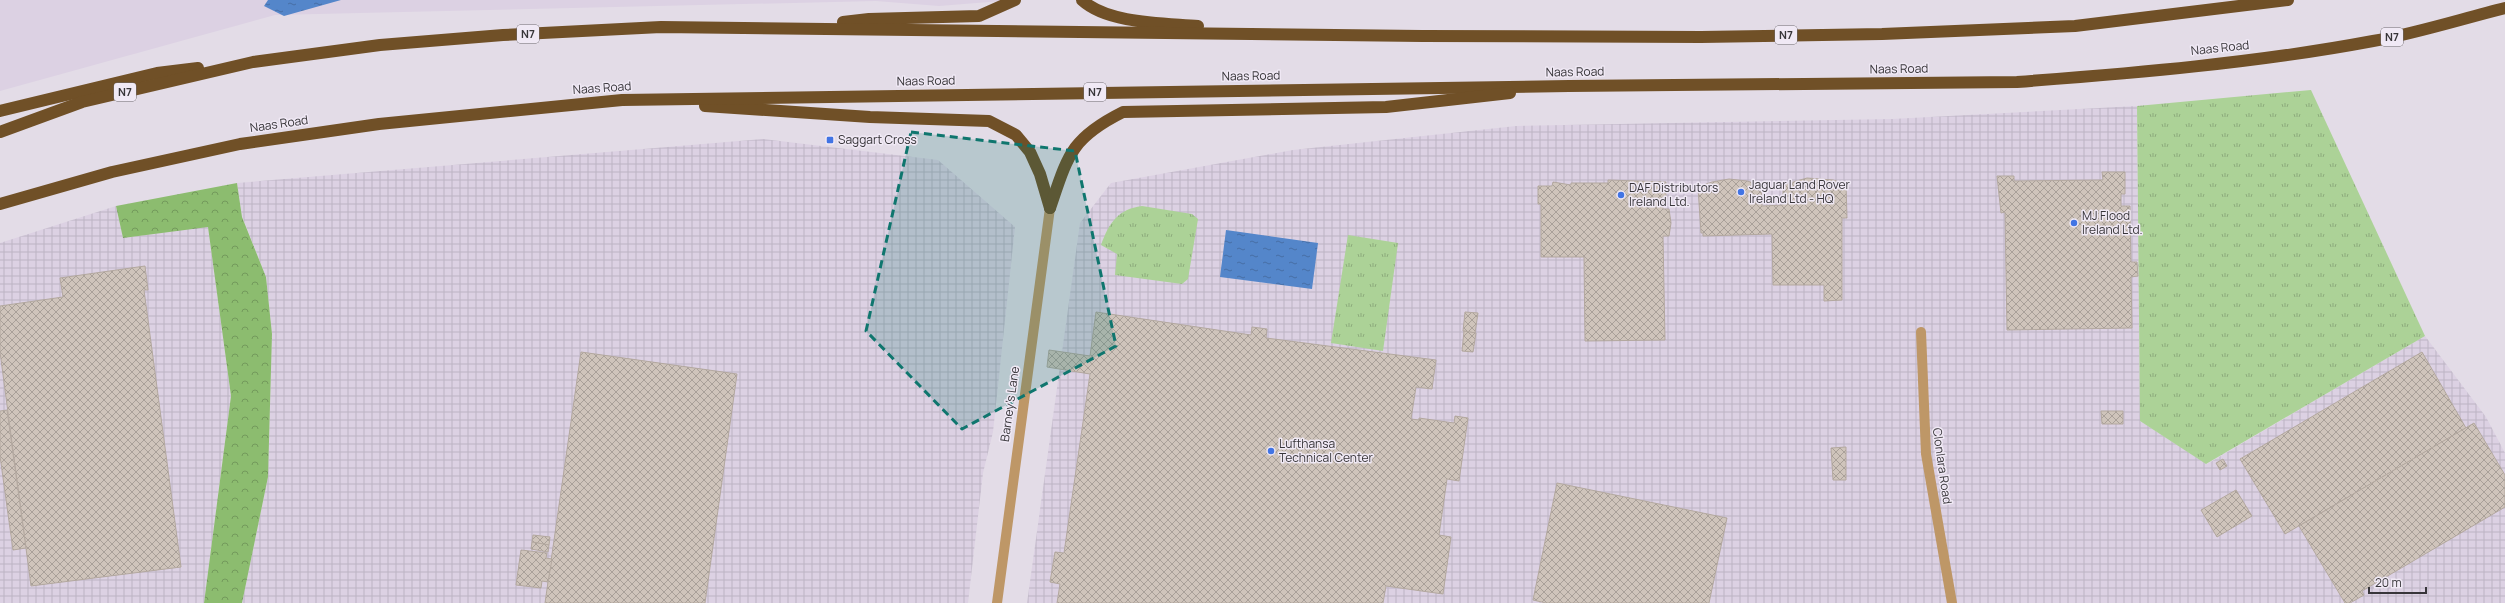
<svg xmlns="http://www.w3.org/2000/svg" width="2505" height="603" font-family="Manrope,sans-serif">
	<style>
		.built { fill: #dcd1e3 }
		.industrial { fill: url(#industrial-grid) }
		.grass { fill: url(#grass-tufts) }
		.forest { fill: url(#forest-crowns) }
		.water { fill: url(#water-ripples) }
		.building { fill: url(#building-cross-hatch); stroke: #b3a89f }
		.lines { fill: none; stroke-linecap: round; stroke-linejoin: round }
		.minor { stroke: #be9767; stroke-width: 10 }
		.highway { stroke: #705027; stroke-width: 12 }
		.marked { fill: #0f766e; fill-opacity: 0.2; stroke: #0f766e; stroke-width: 3; stroke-dasharray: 8 5; stroke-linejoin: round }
		.poi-dot { fill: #4174e4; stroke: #f0e9f5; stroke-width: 1.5 }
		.labels { text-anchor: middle; stroke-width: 3; stroke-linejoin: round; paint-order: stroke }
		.shield { fill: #f0e9f5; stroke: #6e6b71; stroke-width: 1 }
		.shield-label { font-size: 11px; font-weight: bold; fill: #373539 }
		.street-label { font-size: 12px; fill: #373539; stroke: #f0e9f5 }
		.poi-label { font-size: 12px; fill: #373539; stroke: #f0e9f5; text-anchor: start }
	</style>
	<defs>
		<pattern id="industrial-grid" width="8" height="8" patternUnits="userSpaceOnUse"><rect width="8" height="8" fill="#dcd1e3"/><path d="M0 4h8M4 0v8" fill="none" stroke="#bdb4c4"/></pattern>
		<pattern id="grass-tufts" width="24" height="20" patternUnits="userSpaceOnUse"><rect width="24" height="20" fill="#acd297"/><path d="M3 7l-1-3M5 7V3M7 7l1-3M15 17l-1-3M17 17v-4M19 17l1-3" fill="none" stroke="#8dab7c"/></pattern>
		<pattern id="forest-crowns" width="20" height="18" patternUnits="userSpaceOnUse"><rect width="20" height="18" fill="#8cbc6f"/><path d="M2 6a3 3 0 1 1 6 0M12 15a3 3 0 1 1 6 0" fill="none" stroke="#739a5c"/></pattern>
		<pattern id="water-ripples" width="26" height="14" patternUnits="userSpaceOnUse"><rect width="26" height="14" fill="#5486ca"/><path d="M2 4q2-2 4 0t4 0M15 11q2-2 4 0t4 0" fill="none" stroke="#466ea5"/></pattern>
		<pattern id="building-cross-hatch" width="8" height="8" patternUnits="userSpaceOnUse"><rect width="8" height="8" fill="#cfc4bb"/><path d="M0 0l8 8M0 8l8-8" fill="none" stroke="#a9a099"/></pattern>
	</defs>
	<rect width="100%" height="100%" fill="#e3dce7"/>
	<polygon class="built" points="0,0 1014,0 939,6 876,1 275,15 0,91"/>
	<g class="industrial">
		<polygon points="2137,106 2140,421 2207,464 2425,336 2486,417 2505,453 2505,603 1027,603 1080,223 1111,183 1293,150 1516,126 1892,119"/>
		<polygon points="763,139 938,160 1015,227 993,432 983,473 968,603 242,603 268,477 272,334 266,277 242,216 237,183"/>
		<polygon points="116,206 123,238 208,226 231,396 204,603 0,603 0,243"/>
	</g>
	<g class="grass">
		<polygon points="2311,90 2425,336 2206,464 2140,421 2137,106"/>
		<path d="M1142 206 1192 214 1198 219 1188 279 1182 284 1115 275 1117 254 1101 245C1109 223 1118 209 1142 206Z"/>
		<polygon points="1348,235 1398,243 1383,351 1331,343"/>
	</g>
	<polygon class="forest" points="237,183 242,217 266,277 272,334 268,477 242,603 204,603 231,396 208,227 123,238 116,206"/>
	<g class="water">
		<polygon points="268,0 341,0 284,16 264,6"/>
		<polygon points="1226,230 1318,243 1312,289 1220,277"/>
	</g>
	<g class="building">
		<polygon points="2102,172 2125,172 2125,194 2121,194 2121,206 2130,206 2131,262 2137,262 2138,276 2131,277 2132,328 2007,330 2005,212 2001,213 1997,176 2014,176 2014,181 2103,180"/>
		<polygon points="1807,178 1833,180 1846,184 1847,218 1842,218 1842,300 1824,301 1824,285 1773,285 1772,234 1703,236 1703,233 1701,233 1698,187 1712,182 1729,179 1747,181 1761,185 1762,206 1783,205 1783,185"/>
		<polygon points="1608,180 1666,182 1666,202 1663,202 1663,209 1669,209 1671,223 1669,236 1663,236 1665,340 1585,341 1584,257 1541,257 1541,204 1538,204 1538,186 1552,186 1553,182 1571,185 1571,183 1608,183"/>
		<polygon points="145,266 148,290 144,290 181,567 31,586 0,352 0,306 63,297 60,278"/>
		<polygon points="1096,312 1251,335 1252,327 1267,329 1266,338 1436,360 1432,389 1416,387 1411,419 1419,420 1419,418 1454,423 1455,416 1468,418 1459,481 1447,479 1439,535 1451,537 1443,594 1386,586 1383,603 1057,603 1060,584 1050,582 1055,552 1064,553 1090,374 1047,367 1049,350 1090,356"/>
		<polygon points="1465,312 1478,313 1475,333 1463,331"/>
		<polygon points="1464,331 1476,333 1473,352 1462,351"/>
		<polygon points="581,352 737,374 705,603 545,603"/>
		<polygon points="2422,352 2466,428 2285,534 2240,459"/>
		<polygon points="7,410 26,548 13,550 0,456 0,411"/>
		<polygon points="2101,411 2123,411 2123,424 2102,424"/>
		<polygon points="2474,423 2505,475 2505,507 2362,591 2364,595 2350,603 2345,603 2299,526"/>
		<polygon points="1846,447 1846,480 1833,480 1831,448"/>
		<polygon points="2223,459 2227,466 2220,470 2216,463"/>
		<polygon points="1557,483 1727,518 1709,603 1546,603 1533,600"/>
		<polygon points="2236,490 2252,516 2217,537 2201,510"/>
		<polygon points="533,535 550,537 549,545 532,542"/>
		<polygon points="532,542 549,545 548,552 531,549"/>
		<polygon points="521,550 547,553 546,558 552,559 548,582 542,581 541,588 516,585"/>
	</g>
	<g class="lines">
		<g class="minor">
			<polyline points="1921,332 1926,454 1952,603"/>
			<polyline points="997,603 1050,208"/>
		</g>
		<g class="highway">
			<path d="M1082 0C1108 24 1165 23 1198 26"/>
			<polyline points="843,22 869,19 979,16 1015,0"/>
			<polyline points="705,106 870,117 989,121 1016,135 1030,152 1040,174 1050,208"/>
			<polyline points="0,111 157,73 198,68"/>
			<polyline points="0,132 82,102 253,62 380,45 503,35 661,27 1422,36 1701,37 1882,34 2075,26 2288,0"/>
			<path d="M0 204 112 172 240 144 379 124 622 100 1569 86 2017 82C2135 73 2256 63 2373 41 2417 33 2461 19 2505 8"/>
			<path d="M1050 208C1068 155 1071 138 1123 112L1386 107 1510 93"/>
		</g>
	</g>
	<path class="marked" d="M911 132 1075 151 1116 346 962 429 866 331Z"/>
	<g class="poi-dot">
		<rect x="826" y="136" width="8" height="8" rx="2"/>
		<circle cx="1741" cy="192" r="4"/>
		<circle cx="1621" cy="195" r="4"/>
		<circle cx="2074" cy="223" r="4"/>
		<circle cx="1271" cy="451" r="4"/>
	</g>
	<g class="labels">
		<g class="shield">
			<rect x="517" y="25" width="22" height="18" rx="3"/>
			<rect x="1775" y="26" width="22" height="18" rx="3"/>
			<rect x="2381" y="28" width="22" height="18" rx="3"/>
			<rect x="114" y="83" width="22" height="18" rx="3"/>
			<rect x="1084" y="83" width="22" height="18" rx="3"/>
		</g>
		<g class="shield-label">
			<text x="528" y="38">N7</text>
			<text x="1786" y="39">N7</text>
			<text x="2392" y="41">N7</text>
			<text x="125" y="96">N7</text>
			<text x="1095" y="96">N7</text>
		</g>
		<g class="street-label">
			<text transform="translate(2220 48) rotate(-6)" y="4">Naas Road</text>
			<text transform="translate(1899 69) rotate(-1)" y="4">Naas Road</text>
			<text transform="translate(1575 72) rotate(-1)" y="4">Naas Road</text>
			<text transform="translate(1251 76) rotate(-1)" y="4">Naas Road</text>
			<text transform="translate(926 81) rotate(-1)" y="4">Naas Road</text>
			<text transform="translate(602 88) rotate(-4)" y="4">Naas Road</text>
			<text transform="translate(279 124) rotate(-8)" y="4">Naas Road</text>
			<text transform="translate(1010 404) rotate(-82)" y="4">Barney's Lane</text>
			<text transform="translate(1942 466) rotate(82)" y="4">Clonlara Road</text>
		</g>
		<g class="poi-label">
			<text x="838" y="144">Saggart Cross</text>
			<text x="1749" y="189">Jaguar Land Rover<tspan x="1749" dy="14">Ireland Ltd - HQ</tspan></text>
			<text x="1629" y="192">DAF Distributors<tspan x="1629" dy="14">Ireland Ltd.</tspan></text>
			<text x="2082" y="220">MJ Flood<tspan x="2082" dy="14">Ireland Ltd.</tspan></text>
			<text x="1279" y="448">Lufthansa<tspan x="1279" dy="14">Technical Center</tspan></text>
		</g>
	</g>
	<path d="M2369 587v6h57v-6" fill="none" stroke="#373539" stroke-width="2"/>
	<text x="2375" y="587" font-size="12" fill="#373539" stroke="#f0e9f5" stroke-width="3" paint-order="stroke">20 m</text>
</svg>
